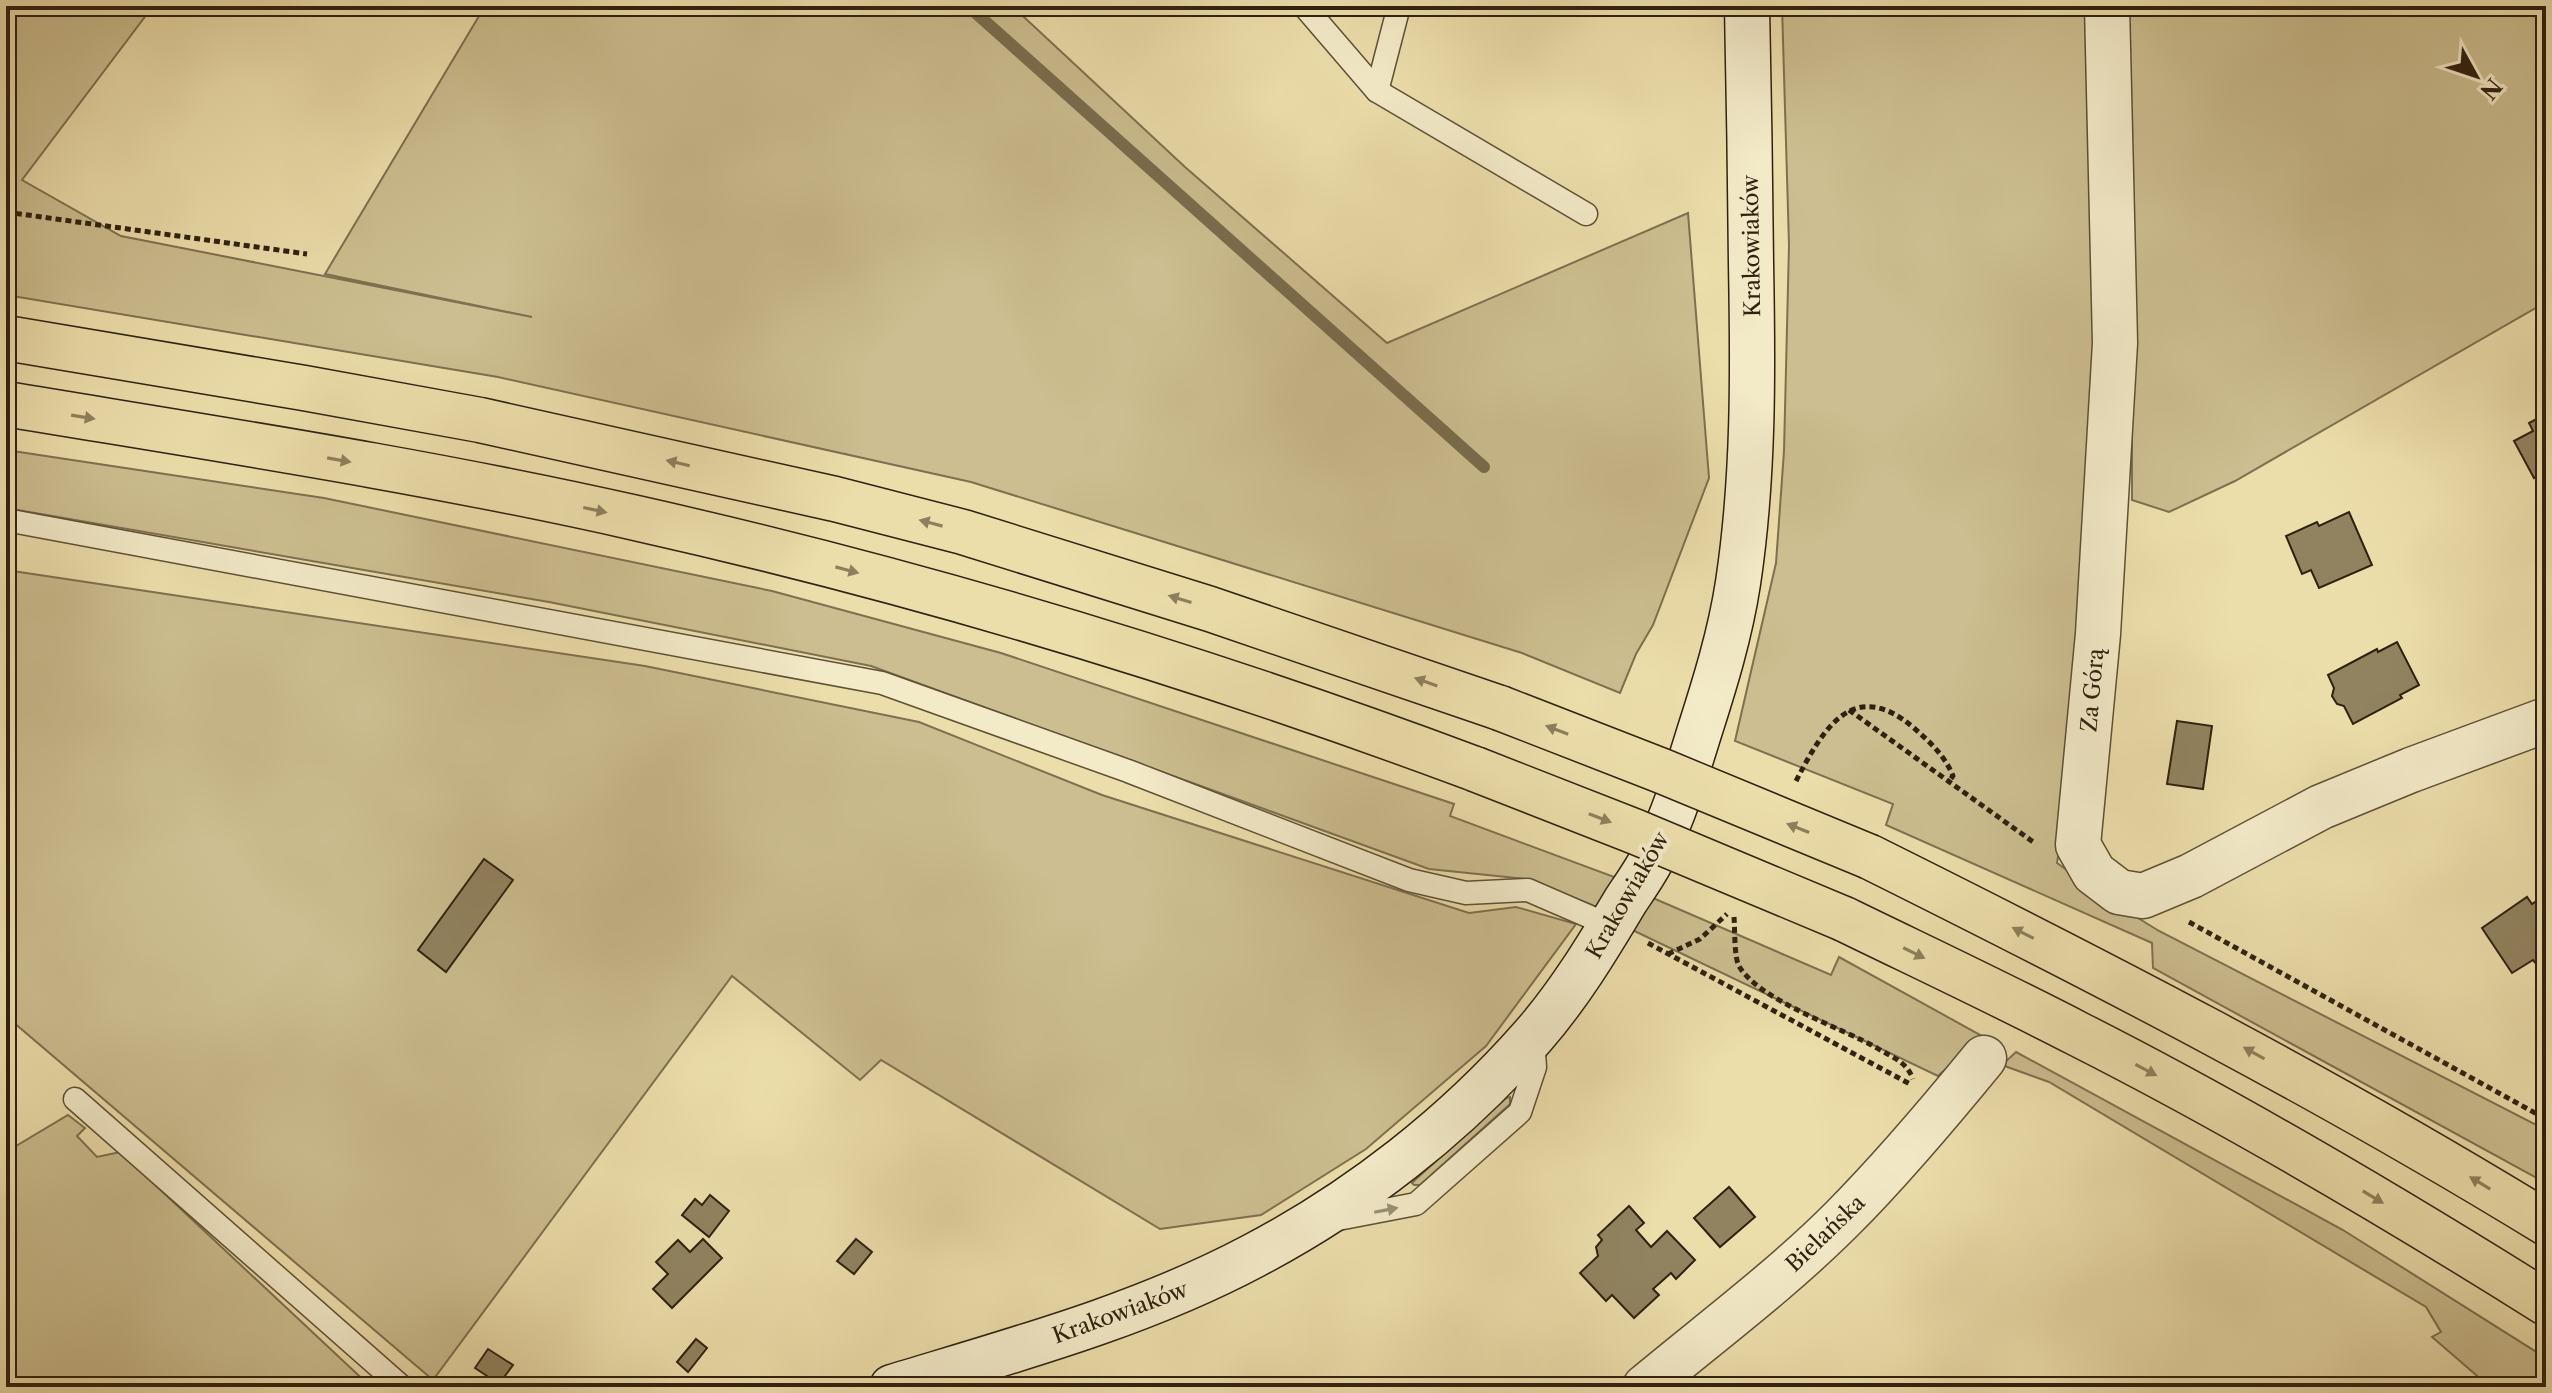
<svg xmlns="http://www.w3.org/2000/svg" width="2552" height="1393" font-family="'Libre Caslon Text',serif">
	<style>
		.green { fill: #ccbe90; stroke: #7e7050; stroke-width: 2 }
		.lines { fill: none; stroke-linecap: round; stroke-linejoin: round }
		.stream { stroke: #7a6c4d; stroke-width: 12 }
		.building { fill: #918360; stroke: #2f210f; stroke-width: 2 }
		.lane-casing { stroke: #5e5036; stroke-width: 25 }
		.street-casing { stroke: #5e5036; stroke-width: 47 }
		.secondary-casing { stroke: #2f210f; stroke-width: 47 }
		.highway-casing { stroke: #2f210f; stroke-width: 47 }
		.path { stroke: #2f210f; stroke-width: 5; stroke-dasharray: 6 4; stroke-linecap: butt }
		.lane { stroke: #f3eac8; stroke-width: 22 }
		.street { stroke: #f3eac8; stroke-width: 44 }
		.secondary { stroke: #f3eac8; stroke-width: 44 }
		.highway { stroke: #ecdeab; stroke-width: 44 }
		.highway-bridge-casing { stroke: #2f210f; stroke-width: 47; stroke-linecap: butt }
		.highway-bridge { stroke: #ecdeab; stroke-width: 44 }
		.oneway { fill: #8e805d }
		.oneway2 { fill: #9b9075 }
		.labels { text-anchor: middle; stroke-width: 8; stroke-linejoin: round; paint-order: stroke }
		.street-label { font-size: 22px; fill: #2f210f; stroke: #f3eac8 }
	</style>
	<rect width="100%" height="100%" fill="#ecdeab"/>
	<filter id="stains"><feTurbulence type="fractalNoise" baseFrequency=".0025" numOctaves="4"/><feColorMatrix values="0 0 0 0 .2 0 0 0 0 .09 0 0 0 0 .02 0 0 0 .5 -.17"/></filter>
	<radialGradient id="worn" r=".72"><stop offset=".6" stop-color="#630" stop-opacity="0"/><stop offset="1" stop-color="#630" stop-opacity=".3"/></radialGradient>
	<g class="green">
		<polygon points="6,6 153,6 22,180 121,236 532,317 325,274 485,6 1012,6 1185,167 1387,343 1688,213 1709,478 1653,625 1636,654 1620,693 1522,653 971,482 498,377 6,295"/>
		<polygon points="1782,6 2092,6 2096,362 2063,826 2057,863 2117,905 2159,931 2546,1130 2546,1183 2153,968 2152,943 1886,825 1893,804 1735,741 1776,563 1784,451 1789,245"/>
		<polygon points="2126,6 2546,6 2546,302 2235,481 2169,512 2132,500 2132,327"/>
		<polygon points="6,450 324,498 772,591 1001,653 1454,804 1450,816 1617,878 1604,910 1527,879 1429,869 871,666 549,602 6,508"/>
		<polygon points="6,570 645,666 919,722 1102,795 1469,913 1516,907 1576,924 1486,1046 1366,1149 1261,1215 1160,1229 881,1060 860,1080 732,976 433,1380 6,1016"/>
		<polygon points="1646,895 1831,975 1839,957 1982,1036 1938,1076 1624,926"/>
		<polygon points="2016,1052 2343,1230 2546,1358 2546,1387 2490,1387 2432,1337 2441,1332 2426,1307 2049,1082 2002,1065"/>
		<polygon points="1510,1097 1510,1104 1420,1185 1414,1185 1412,1183 1415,1180 1506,1098"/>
		<polygon points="68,1115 85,1128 77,1136 97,1157 120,1152 371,1387 6,1387 6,1152"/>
	</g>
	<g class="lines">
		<polyline class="stream" points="968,6 1484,467"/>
	</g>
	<g class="building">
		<polygon points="2546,414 2546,471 2534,478 2514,441 2533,431 2529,423"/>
		<polygon points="2349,512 2372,565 2319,588 2311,570 2302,574 2286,536 2317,522 2319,526"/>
		<polygon points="2397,642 2419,685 2400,695 2402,698 2353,724 2344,706 2337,704 2332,696 2334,688 2328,675 2377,649 2378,652"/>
		<polygon points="2177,721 2212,726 2203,789 2167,784"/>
		<polygon points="484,859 513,880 446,972 418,950"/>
		<polygon points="2539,890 2546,901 2546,961 2538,966 2533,960 2512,973 2482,928 2527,897 2532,904 2542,897 2537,891"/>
		<polygon points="1729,1187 1755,1217 1720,1247 1694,1218"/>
		<polygon points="710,1195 729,1211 709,1237 682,1215 695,1199 702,1205"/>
		<polygon points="1629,1206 1644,1223 1636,1230 1651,1247 1667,1231 1695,1260 1676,1279 1671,1273 1653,1289 1659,1295 1634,1318 1612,1295 1606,1301 1580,1273 1598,1256 1596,1247 1602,1240 1598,1235"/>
		<polygon points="703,1239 722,1258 672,1308 653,1289 668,1274 656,1262 678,1240 690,1252"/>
		<polygon points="856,1239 872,1252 854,1274 837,1261"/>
		<polygon points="696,1339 707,1348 688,1372 677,1362"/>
		<polygon points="488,1349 513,1365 499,1384 475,1368"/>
	</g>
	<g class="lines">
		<g class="lane-casing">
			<g id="lane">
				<polyline points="1304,6 1377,91 1586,214"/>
				<polyline points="1377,91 1399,6"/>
				<polyline points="6,520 882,683 1128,771 1409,880 1466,893 1528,890 1611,926"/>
				<polyline points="75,1099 402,1387"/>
				<polyline points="1338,1219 1416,1204 1520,1112 1535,1067 1533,1039"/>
			</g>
		</g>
		<g class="street-casing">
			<g id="street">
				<polyline points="2107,6 2115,343 2098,634 2078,845 2094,873 2119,892 2143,896 2191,876 2321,807 2411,770 2546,720"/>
				<path d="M1645 1387C1711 1332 1781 1280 1842 1219 1892 1169 1939 1113 1984 1058"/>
			</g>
		</g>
		<g class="secondary-casing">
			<path id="secondary" d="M892 1387C1014 1350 1140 1316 1253 1256 1358 1201 1455 1125 1533 1036 1569 995 1598 947 1626 900 1636 885 1647 870 1655 853 1674 815 1686 775 1699 733 1715 683 1730 635 1738 583 1754 477 1753 369 1751 263 1750 177 1749 92 1747 6"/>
		</g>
		<g class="highway-casing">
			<g id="highway">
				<polyline points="6,338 304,388 480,420 835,499 963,532 1210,609 1500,708"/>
				<path d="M6 404C217 439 428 471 636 518 921 582 1202 667 1475 769"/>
				<path d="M1870 857C2101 972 2326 1088 2546 1223"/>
				<path d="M1844 919C1922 957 2001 994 2078 1034 2238 1115 2393 1207 2546 1303"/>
			</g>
		</g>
		<g class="path">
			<polyline points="6,212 307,254"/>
			<polyline points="1849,710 2036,844"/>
			<path d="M1796 781C1823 729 1853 676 1914 728 1930 742 1945 756 1953 776L1949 781"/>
			<path d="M1734 917C1735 929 1734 957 1739 966 1758 1000 1842 1028 1877 1048 1893 1058 1906 1061 1913 1079"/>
			<polyline points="2189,922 2546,1119"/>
			<polyline points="1648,943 1910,1084"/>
			<polyline points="1668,954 1700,939 1727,914"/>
		</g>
		<use href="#lane" class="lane"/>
		<use href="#street" class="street"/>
		<use href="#secondary" class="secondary"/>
		<use href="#highway" class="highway"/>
		<g class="highway-bridge-casing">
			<g id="highway-bridge">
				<polyline points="1500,708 1662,771 1870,857"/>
				<polyline points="1475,769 1636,832 1844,919"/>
			</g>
		</g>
		<use href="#highway-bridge" class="highway-bridge"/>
	</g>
	<defs><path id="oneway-solid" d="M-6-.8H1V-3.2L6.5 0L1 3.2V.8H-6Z" transform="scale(2)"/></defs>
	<g class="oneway">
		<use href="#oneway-solid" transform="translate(83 417) rotate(9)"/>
		<use href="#oneway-solid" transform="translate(339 460) rotate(10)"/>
		<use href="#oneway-solid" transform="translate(678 463) rotate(-167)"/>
		<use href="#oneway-solid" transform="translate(595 510) rotate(12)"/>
		<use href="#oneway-solid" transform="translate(931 523) rotate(-165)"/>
		<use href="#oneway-solid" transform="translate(847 570) rotate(15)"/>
		<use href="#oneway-solid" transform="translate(1180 599) rotate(-163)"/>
		<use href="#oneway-solid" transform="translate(1426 682) rotate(-160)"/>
		<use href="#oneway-solid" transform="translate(1557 730) rotate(-159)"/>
		<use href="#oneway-solid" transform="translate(1600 818) rotate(21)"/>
		<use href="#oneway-solid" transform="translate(1798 828) rotate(-158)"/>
		<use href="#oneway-solid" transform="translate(2023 933) rotate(-153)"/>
		<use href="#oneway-solid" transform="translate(1914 953) rotate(26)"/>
		<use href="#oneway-solid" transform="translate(2254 1053) rotate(-151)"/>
		<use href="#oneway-solid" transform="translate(2146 1070) rotate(28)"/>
		<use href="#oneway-solid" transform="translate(2480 1183) rotate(-149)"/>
		<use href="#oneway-solid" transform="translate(2373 1197) rotate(31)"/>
	</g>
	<use class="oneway2" href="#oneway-solid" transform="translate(1386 1210) rotate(-11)"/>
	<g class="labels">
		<g class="street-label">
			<text transform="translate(1751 246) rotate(-91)" y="8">Krakowiaków</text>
			<text transform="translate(2092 690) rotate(-85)" y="8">Za Górą</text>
			<text transform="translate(1627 895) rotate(-60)" y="8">Krakowiaków</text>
			<text transform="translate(1825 1233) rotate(-44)" y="8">Bielańska</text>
			<text transform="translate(1120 1312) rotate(-20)" y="8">Krakowiaków</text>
		</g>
	</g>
	<rect width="2552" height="1393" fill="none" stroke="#ecdeab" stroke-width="32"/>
	<rect x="8" y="8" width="2536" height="1377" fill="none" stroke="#2f210f" stroke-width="4"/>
	<rect x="16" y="16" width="2520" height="1361" fill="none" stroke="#2f210f" stroke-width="2"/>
	<g transform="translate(2476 76) rotate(130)" stroke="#f3eac8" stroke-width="6" paint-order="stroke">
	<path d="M0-6L14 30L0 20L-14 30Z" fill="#2f210f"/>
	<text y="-12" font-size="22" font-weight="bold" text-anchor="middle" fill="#2f210f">N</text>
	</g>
	<rect width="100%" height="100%" filter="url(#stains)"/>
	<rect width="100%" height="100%" fill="url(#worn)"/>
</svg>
